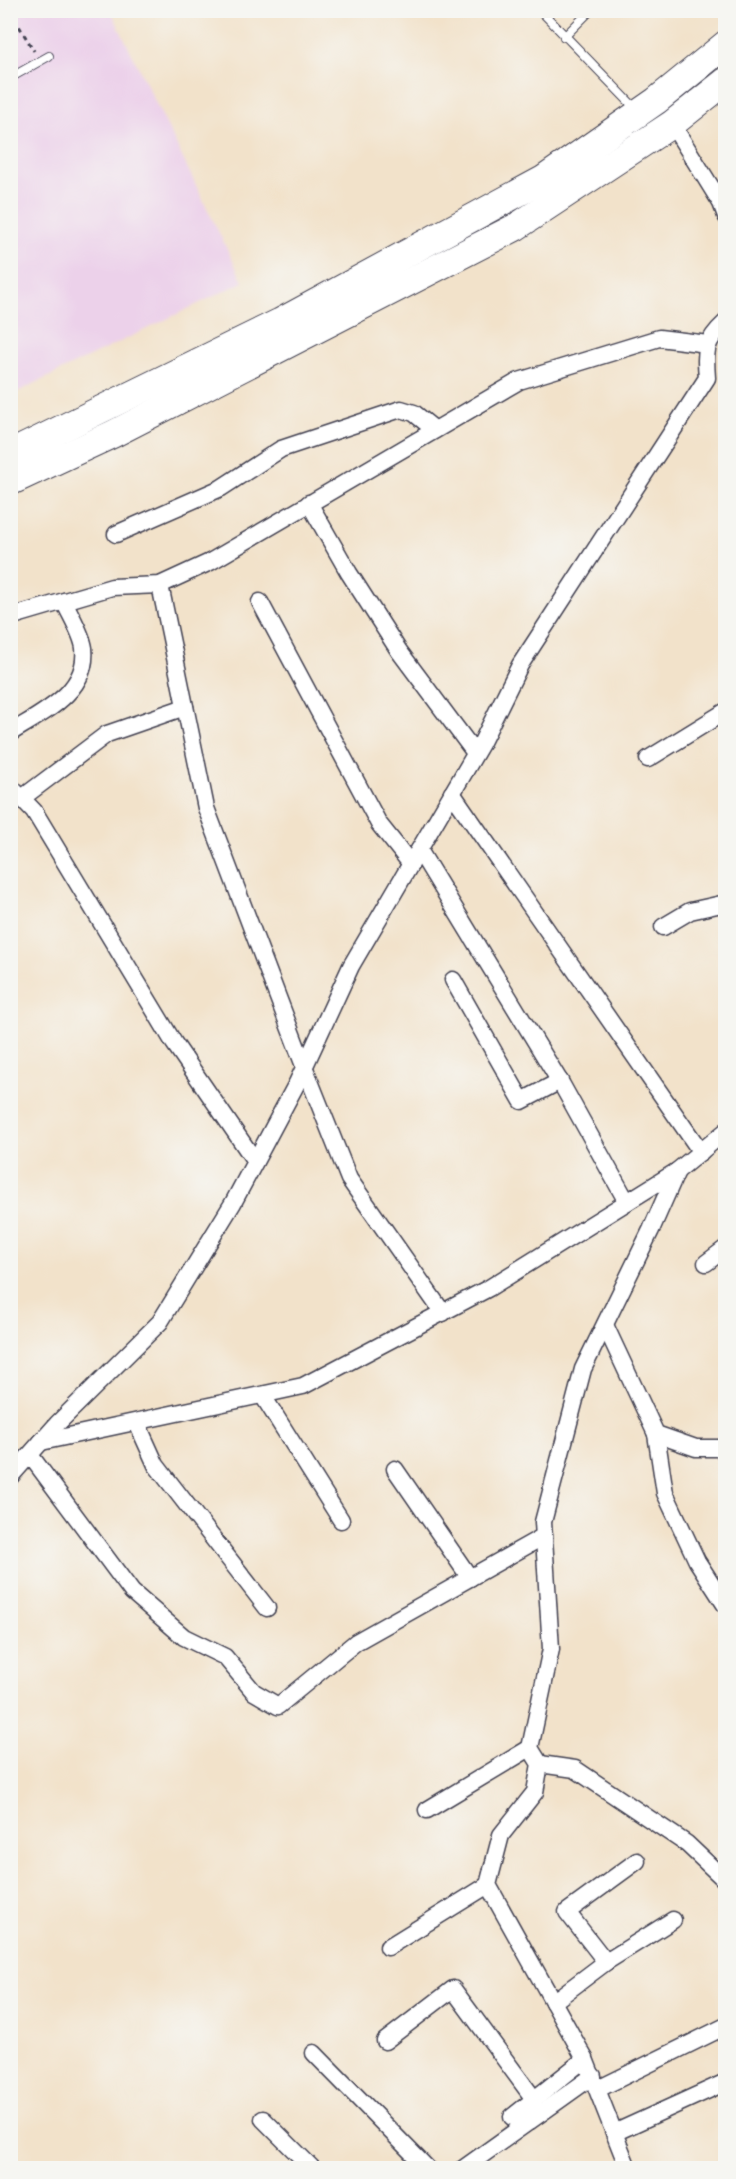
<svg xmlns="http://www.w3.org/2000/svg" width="736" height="2179" font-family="'Playpen Sans',sans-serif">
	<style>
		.built { fill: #ecd1ea }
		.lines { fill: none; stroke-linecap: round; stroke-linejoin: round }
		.service-casing { stroke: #413f50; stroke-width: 10 }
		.minor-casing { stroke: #413f50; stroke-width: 19 }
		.trunk-casing { stroke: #413f50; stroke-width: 29 }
		.path { stroke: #413f50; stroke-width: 3; stroke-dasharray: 4.5 4.5; stroke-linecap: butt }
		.service { stroke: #fff; stroke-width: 8 }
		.minor { stroke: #fff; stroke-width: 16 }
		.trunk { stroke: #fff; stroke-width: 27 }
	</style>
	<rect width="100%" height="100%" fill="#f6f6f2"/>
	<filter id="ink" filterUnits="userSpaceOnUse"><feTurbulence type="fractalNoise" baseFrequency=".0167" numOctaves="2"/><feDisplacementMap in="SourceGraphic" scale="12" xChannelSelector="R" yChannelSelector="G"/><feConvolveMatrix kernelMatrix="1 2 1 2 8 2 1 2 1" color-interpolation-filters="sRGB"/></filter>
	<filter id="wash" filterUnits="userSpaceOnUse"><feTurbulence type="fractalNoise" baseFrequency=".008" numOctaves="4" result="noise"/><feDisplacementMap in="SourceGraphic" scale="24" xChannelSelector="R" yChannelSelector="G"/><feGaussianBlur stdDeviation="1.35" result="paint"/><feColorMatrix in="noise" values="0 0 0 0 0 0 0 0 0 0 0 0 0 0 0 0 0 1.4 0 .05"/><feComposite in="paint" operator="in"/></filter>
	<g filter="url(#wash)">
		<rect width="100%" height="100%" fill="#f2e2ca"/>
		<polygon class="built" points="11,11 111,11 243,282 11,395"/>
	</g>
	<g filter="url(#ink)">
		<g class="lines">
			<g class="service-casing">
				<g id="service">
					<polyline points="540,10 637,110"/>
					<polyline points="564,37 591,10"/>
					<polyline points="10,78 49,56"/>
				</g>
			</g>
			<g class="minor-casing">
				<g id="minor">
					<polyline points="672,124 721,203 726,216"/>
					<polyline points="309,503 349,573 399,651 475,753"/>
					<polyline points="116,534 221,488 281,449 401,409 414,413 435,430"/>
					<polyline points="160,585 206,808 304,1066 349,1179 443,1313"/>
					<polyline points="260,602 379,824 411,864"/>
					<polyline points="10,617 112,587 160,585 210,562 519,381 659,338 708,344"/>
					<path d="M10 733C42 713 89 692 84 648 82 633 70 615 64 601"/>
					<polyline points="648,759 726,711"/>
					<polyline points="10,786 34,811 174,1043 255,1161"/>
					<polyline points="452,793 701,1152"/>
					<polyline points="22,798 107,734 185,707"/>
					<polyline points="419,850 562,1085 627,1202"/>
					<polyline points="663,927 690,911 726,903"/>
					<polyline points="453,980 522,1101 560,1081"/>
					<polyline points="706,1263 726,1248"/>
					<polyline points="605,1325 656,1434 696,1448 726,1448"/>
					<polyline points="263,1396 341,1520"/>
					<polyline points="137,1423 156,1465 267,1608"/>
					<polyline points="656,1434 665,1493 697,1561 726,1606"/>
					<polyline points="41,1442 303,1386 489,1288 677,1171 726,1131"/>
					<polyline points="30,1455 132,1592 184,1637 225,1657 254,1692 278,1706 356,1642 544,1536"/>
					<polyline points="395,1469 470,1578"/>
					<path d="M10 1477 57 1424 160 1322 233 1203 297 1083 351 966 481 744 520 665 707 378C705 351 704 342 726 322"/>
					<polyline points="540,1764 575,1769 687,1844 726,1881"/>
					<polyline points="427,1810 530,1748"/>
					<polyline points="388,1947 488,1885"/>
					<polyline points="606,1962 567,1912 637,1861"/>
					<polyline points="553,2002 606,1962 673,1920"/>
					<polyline points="385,2041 453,1989 534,2099"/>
					<polyline points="314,2053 427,2168"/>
					<polyline points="598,2089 726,2026"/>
					<polyline points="512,2117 585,2059"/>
					<polyline points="263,2119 312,2168"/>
					<polyline points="614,2133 726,2082"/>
					<polyline points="464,2168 593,2076"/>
					<polyline points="628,2168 585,2059 488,1885 501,1835 535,1792 540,1764 530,1748 551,1649 543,1522 583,1369 651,1230 677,1171"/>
				</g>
			</g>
			<g class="trunk-casing">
				<g id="trunk">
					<polyline points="10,454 280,322 544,179 656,101 726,44"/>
					<polyline points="10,482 113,434 516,227 672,124 726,81"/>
				</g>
			</g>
			<polyline class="path" points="10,11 34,51"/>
			<use href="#service" class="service"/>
			<use href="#minor" class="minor"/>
			<use href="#trunk" class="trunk"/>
		</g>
	</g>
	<rect width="736" height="2179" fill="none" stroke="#f6f6f2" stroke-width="36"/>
</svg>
